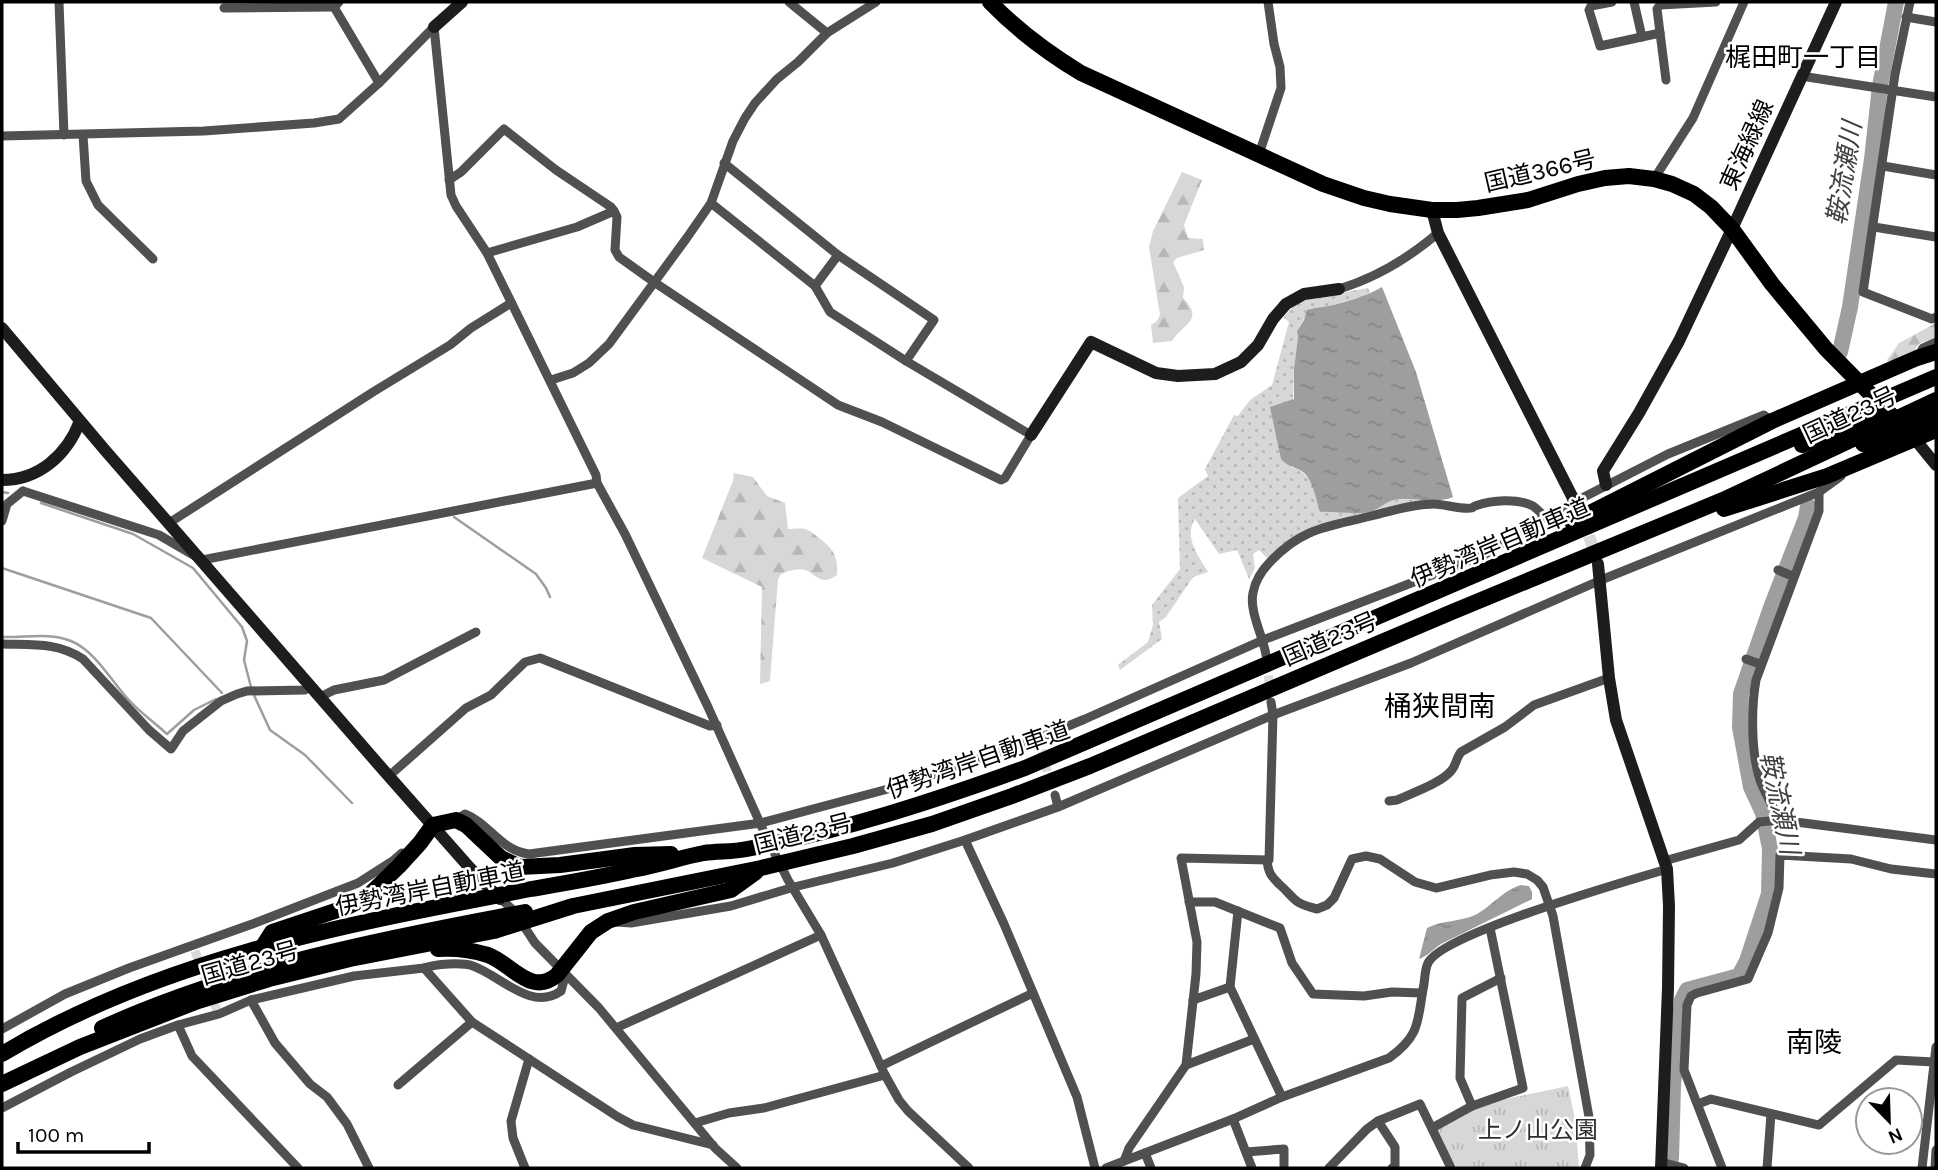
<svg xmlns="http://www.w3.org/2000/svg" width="1938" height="1170" font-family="Karla,'Noto Sans JP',sans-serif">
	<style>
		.grass { fill: url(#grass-dots) }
		.forest { fill: url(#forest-firs) }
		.park { fill: url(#park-tufts) }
		.water { fill: url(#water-ripples) }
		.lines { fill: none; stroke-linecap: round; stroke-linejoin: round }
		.stream { stroke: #9e9e9e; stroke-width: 2.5 }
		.river { stroke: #9e9e9e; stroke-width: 16 }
		.street-tunnel { stroke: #d9d9d9; stroke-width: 9; stroke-dasharray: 9 4.5; stroke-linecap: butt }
		.secondary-tunnel { stroke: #d9d9d9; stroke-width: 12; stroke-dasharray: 12 6; stroke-linecap: butt }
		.street { stroke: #505050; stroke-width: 9 }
		.secondary { stroke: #1d1d1d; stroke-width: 12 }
		.highway { stroke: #000; stroke-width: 16 }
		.labels { text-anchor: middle; stroke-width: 5; stroke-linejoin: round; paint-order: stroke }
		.street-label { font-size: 24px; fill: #000; stroke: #fff }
		.park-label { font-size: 24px; fill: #2e2e2e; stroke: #fff }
		.neighbourhood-label { font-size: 26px; fill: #000; stroke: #fff }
		.water-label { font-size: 26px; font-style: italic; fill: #3f3f3f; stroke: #fff }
		.quarter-label { font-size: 28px; fill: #000; stroke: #fff }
	</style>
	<defs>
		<pattern id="grass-dots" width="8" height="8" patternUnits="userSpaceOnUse" patternTransform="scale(1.75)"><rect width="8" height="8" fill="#d7d7d7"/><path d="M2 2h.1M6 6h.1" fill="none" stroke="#b7b7b7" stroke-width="1.8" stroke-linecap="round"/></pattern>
		<pattern id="forest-firs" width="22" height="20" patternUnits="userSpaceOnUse" patternTransform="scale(1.75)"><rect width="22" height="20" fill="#d7d7d7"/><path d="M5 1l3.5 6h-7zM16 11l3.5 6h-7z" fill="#b7b7b7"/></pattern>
		<pattern id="park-tufts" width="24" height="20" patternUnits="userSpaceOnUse" patternTransform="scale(1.75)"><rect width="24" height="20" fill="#d7d7d7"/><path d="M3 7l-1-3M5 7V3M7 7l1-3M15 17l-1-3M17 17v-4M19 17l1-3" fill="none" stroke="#b7b7b7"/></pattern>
		<pattern id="water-ripples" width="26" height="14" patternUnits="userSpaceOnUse" patternTransform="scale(1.75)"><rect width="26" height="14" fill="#9e9e9e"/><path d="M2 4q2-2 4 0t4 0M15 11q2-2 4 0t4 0" fill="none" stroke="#868686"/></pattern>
	</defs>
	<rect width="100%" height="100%" fill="#fff"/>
	<path class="grass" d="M1368 288 1370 293C1352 303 1330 309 1310 308L1297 331 1298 337 1294 368 1291 467 1300 470 1305 475 1337 511 1371 512 1386 502 1396 499 1424 500 1315 526 1293 539 1267 558 1259 550 1253 554 1255 568 1249 579 1237 550 1219 554 1195 519C1183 537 1199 557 1208 572L1193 577 1166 617 1159 622 1162 639 1120 670 1118 665 1148 642 1153 625 1152 605 1180 569 1178 498 1208 476 1205 469 1234 415 1238 416 1250 400 1272 385 1289 322 1283 317 1295 305 1311 298Z"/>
	<g class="forest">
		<path d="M1182 172 1202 180 1184 225 1188 238 1203 239 1204 250 1177 258 1173 262 1184 287 1183 298C1205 321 1183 323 1172 341L1153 343 1151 325 1157 321 1160 315 1149 247 1153 231Z"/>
		<polygon points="1936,323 1936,337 1919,344 1911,356 1889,365 1887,360 1899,343"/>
		<path d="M734 473 753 477 767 496 785 503 788 529C793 529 800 528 805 529 810 530 815 535 819 538 834 549 838 557 837 575 820 587 817 574 805 570 796 568 789 571 781 574L778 579 770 681 760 684 762 587 702 558 733 481Z"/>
	</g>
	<polygon class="park" points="1568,1086 1575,1119 1579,1168 1457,1168 1432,1128 1472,1106"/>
	<g class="water">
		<path d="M1382 287 1416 372 1453 497C1436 504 1418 498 1399 499 1387 500 1380 509 1369 512 1354 515 1336 511 1320 512 1316 500 1313 477 1300 470 1292 466 1287 466 1281 459L1270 407 1294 399V368L1298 337 1297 331 1304 320 1307 310C1314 307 1321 308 1329 306 1348 302 1364 297 1382 287Z"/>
		<path d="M1521 885 1529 886 1532 892V899L1441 944C1433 949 1428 956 1419 959L1427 928C1442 920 1460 922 1475 915 1491 907 1503 890 1521 885Z"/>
	</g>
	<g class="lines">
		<g class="stream">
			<polyline points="2,492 8,493"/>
			<polyline points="41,503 133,534 193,568 242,627 247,641 244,660 251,687"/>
			<polyline points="454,517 536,574 546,588 550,597"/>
			<polyline points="2,568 151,618 222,693"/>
			<path d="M2 637C25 638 49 632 71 641 95 651 110 679 127 698 138 711 154 722 167 734L194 710 216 699"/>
			<polyline points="253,693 270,730 305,755 352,803"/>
		</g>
		<g class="river">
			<polyline points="1840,352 1850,307 1872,159 1880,86 1896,2"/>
			<polyline points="1671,1159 1673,1085 1682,1000 1687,990 1739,976 1747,961 1769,894 1770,849 1763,813 1751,787 1740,727 1741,694 1772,605 1806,518 1808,506"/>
		</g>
		<g class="street-tunnel">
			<polyline points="1267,662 1270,693"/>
			<polyline points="1041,750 1051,784"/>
			<polyline points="195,951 217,1011"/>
		</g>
		<polyline class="secondary-tunnel" points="1583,519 1598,562"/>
		<g class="street">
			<polyline points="59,2 64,135"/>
			<polyline points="334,2 334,7 379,83"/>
			<polyline points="789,2 827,33"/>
			<polyline points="1612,2 1591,6 1589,10 1600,46 1660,33"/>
			<polyline points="1634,2 1642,37"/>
			<polyline points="1910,2 1895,74 1863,292 1932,319 1936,317"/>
			<polyline points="224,8 334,7 339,2"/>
			<polyline points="1906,17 1936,22"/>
			<polyline points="434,27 451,195 456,206 487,253 596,475 597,483 625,534 708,707 764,832 788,880 821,935 885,1075 899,1100 908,1111 969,1168"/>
			<polyline points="1801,76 1936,97"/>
			<polyline points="1666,80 1657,9 1660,5 1716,2"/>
			<polyline points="83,135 86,181 98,205 153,259"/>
			<polyline points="2,136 204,131 314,123 339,119 379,83 434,27"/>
			<polyline points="1259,154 1281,88 1280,67 1274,44 1268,2"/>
			<polyline points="724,163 838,255 934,320 906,361"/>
			<polyline points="1883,166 1936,175"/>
			<polyline points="1654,179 1693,118 1744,2"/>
			<polyline points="449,180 461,172 504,129 556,170 611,207 614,211"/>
			<polyline points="1874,227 1936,237"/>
			<polyline points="487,253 577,227 614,211 617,217 615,250 619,257 654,282 838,405 882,422 1001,480 1005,478 1031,435 906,361 830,312 815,286 711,203"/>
			<polyline points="815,286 838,255"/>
			<path d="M1339 289C1375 278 1410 257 1438 233"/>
			<polyline points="1918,357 1923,348 1936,342"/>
			<polyline points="551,380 573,373 589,363 609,344 686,239 711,203 733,141 745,118 755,103 777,79 798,62 827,33 876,2"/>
			<polyline points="23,491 159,535 202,560 597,483"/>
			<polyline points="2,521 7,504 23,491"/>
			<polyline points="169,523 373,392 450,345 471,328 511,303"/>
			<polyline points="1778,570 1790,575"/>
			<path d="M2 644C32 645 57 642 83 659L149 730 171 749 183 731 221 701 237 694 247 691 305 690 311 686"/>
			<path d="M1266 655C1263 636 1249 611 1253 593 1255 581 1263 569 1271 561 1303 527 1329 527 1371 516 1391 511 1413 504 1434 504 1443 504 1463 510 1471 508 1473 508 1474 506 1475 506 1492 500 1517 498 1533 506 1537 509 1541 513 1545 517"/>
			<polyline points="1746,659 1757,663"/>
			<polyline points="320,697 334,690 384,680 476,632"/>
			<polyline points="389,776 466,708 491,695 525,662 540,658 710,726 717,725"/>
			<polyline points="1055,795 1058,807"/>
			<path d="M1389 801 1397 800C1412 793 1441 783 1451 771 1456 766 1456 758 1461 752L1505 727 1534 705 1609 678"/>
			<path d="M456 820 465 814C489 823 501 851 529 854L761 823 903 785 1037 739 1085 719 1263 640 1484 555 1545 517 1668 454 1764 415 1772 421"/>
			<path d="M1780 820C1773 807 1765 794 1760 780 1751 753 1751 708 1756 680L1819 511V492"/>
			<polyline points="965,840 1004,924 1077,1097 1095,1168"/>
			<path d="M1267 860C1268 872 1271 876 1279 884 1296 899 1292 903 1317 909L1327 905 1334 898 1352 859 1366 856 1380 859 1415 882 1436 888 1490 875 1514 872 1527 874 1537 880 1543 887 1553 916 1589 1117 1590 1155 1585 1168"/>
			<polyline points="1664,861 1739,840 1759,822 1780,820 1936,840"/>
			<polyline points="501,899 514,911 535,943 599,1008 715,1148 737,1168"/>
			<polyline points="1189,902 1215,902 1280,928 1292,963 1313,994 1364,996 1392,992 1422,993"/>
			<polyline points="1238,911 1230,987 1282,1097"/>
			<polyline points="616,922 631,923 731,906 794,887 893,863 965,840 1058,807 1273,715 1411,663 1601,580 1819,492 1841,476"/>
			<polyline points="424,968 472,1022 618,1117 633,1125 713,1145"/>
			<polyline points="251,1000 275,1043 310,1084 327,1097 347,1124 369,1168"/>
			<polyline points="1193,1000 1230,987"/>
			<polyline points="178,1025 192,1056 298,1168"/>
			<polyline points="616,1028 821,935"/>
			<polyline points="2,1029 65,994 129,968 255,923 358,883 394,860 402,853"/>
			<polyline points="1186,1065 1254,1039"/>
			<polyline points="881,1066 1033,993"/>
			<polyline points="398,1085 472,1022"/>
			<polyline points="1698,1104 1711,1099 1819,1125 1896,1060 1934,1062"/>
			<polyline points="1472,1106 1460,1078 1462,998 1501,978"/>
			<path d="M2 1108 71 1072 140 1039 178 1025 219 1014 251 1000 354 976 424 968C436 964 461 962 473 966 501 976 531 1012 561 991L564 980 562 969"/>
			<polyline points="1233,1119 1252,1168"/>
			<polyline points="1378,1121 1395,1147 1395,1166 1392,1168"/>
			<polyline points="695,1123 729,1113 764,1108 885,1075"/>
			<polyline points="1432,1128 1472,1106 1523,1088 1490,928"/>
			<polyline points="1246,1152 1284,1149 1284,1168"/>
			<polyline points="1145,1153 1151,1168"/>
			<polyline points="1124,1161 1129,1148 1186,1065 1196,974 1197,942 1181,858 1269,860 1273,715 1271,702"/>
			<polyline points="1661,1162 1684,1168"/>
			<polyline points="525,1168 513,1138 511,1121 529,1059"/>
			<path d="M1106 1168 1233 1119 1282 1097 1389 1058C1422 1035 1417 1019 1424 984 1425 977 1425 969 1428 963 1443 933 1628 881 1667 869"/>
			<polyline points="1329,1168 1367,1129 1378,1121 1420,1104 1451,1168"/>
			<polyline points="1722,1168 1684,1070 1687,1005 1691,996 1697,993 1748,979 1768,933 1779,888 1780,855 1851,859 1891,869 1936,874"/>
			<polyline points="1767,1168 1771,1114"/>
			<polyline points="1922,1168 1936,1047"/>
			<polyline points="1935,1168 1936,1150"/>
		</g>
		<g class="secondary">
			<polyline points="434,27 462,2"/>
			<polyline points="1432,210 1438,233 1582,516"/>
			<polyline points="2,328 104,449 379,765 469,867 500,899"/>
			<polyline points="1031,435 1091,342 1156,373 1178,376 1215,374 1241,362 1258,345 1273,319 1286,304 1304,294 1339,289"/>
			<polyline points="1914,438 1936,465"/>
			<path d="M2 480C39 480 67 455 80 421"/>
			<polyline points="1606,485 1603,471 1639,413 1679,341 1732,229 1836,2"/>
			<polyline points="1598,564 1609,678 1616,720 1667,869 1669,906 1668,988 1661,1168"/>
		</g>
		<g class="highway">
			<path d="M990 2C1017 30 1048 53 1081 73L1323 184 1364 198 1390 204 1432 210H1457L1478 208 1528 200 1578 184 1605 178 1629 176 1654 179 1672 184 1694 194 1711 207 1732 229 1772 284 1826 349 1914 438"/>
			<polyline points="1863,444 1936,417"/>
			<polyline points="1802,445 1882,414"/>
			<polyline points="1724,509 1827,476 1936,430"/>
			<polyline points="1572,522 1772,421 1917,358 1936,352"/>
			<polyline points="263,946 272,932 347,907 367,897 399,866 420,843 433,825 456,820 466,825 501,858 520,867 560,865 635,855 671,854"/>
			<path d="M438 949C455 948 472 950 488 955 512 964 531 997 557 975L591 932 608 921 634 912 731 890 756 872"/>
			<path d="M102 1028C237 967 380 939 525 912"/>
			<path d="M2 1054C164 957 348 924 531 889 566 883 602 877 636 869 659 865 682 857 704 853 718 851 733 852 747 849 842 831 934 801 1025 768 1330 640 1632 506 1936 377"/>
			<polyline points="2,1084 80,1047 198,1001 269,979 350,959 494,931 573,906 761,868 853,846 932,824 1012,796 1090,766 1452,612 1723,500 1936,400"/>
		</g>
	</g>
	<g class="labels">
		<g class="street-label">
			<text transform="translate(1747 145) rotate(-66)" y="8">東海緑線</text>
			<text transform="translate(1540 171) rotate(-13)" y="8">国道366号</text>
			<text transform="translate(1850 415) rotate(-25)" y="8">国道23号</text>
			<text transform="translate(1500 543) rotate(-23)" y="8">伊勢湾岸自動車道</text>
			<text transform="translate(1330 639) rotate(-23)" y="8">国道23号</text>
			<text transform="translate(978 760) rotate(-19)" y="8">伊勢湾岸自動車道</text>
			<text transform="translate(803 834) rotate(-14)" y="8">国道23号</text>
			<text transform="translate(430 889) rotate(-11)" y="8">伊勢湾岸自動車道</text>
			<text transform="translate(250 963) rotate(-16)" y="8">国道23号</text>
		</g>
		<g class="park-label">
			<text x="1538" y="1138">上ノ山公園</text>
		</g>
		<g class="neighbourhood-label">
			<text x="1803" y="66">梶田町一丁目</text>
		</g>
		<g class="water-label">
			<text transform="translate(1844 173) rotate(-81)" y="9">鞍流瀬川</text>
			<text transform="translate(1780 803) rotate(78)" y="9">鞍流瀬川</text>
		</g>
		<g class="quarter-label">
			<text x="1440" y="716">桶狭間南</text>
			<text x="1814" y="1052">南陵</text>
		</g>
	</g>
	<rect width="1938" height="1170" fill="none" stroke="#000000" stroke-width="7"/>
	<g transform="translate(1889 1121) rotate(157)"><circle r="33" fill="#ffffff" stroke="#999999" stroke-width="2"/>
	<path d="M0-5L12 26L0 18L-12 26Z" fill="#000000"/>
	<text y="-10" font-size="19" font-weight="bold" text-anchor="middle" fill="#000000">N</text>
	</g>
	<path d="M18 1142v10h131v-10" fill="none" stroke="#000000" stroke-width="3.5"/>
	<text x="28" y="1142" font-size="21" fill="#000000" stroke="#ffffff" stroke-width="5" paint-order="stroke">100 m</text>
</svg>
